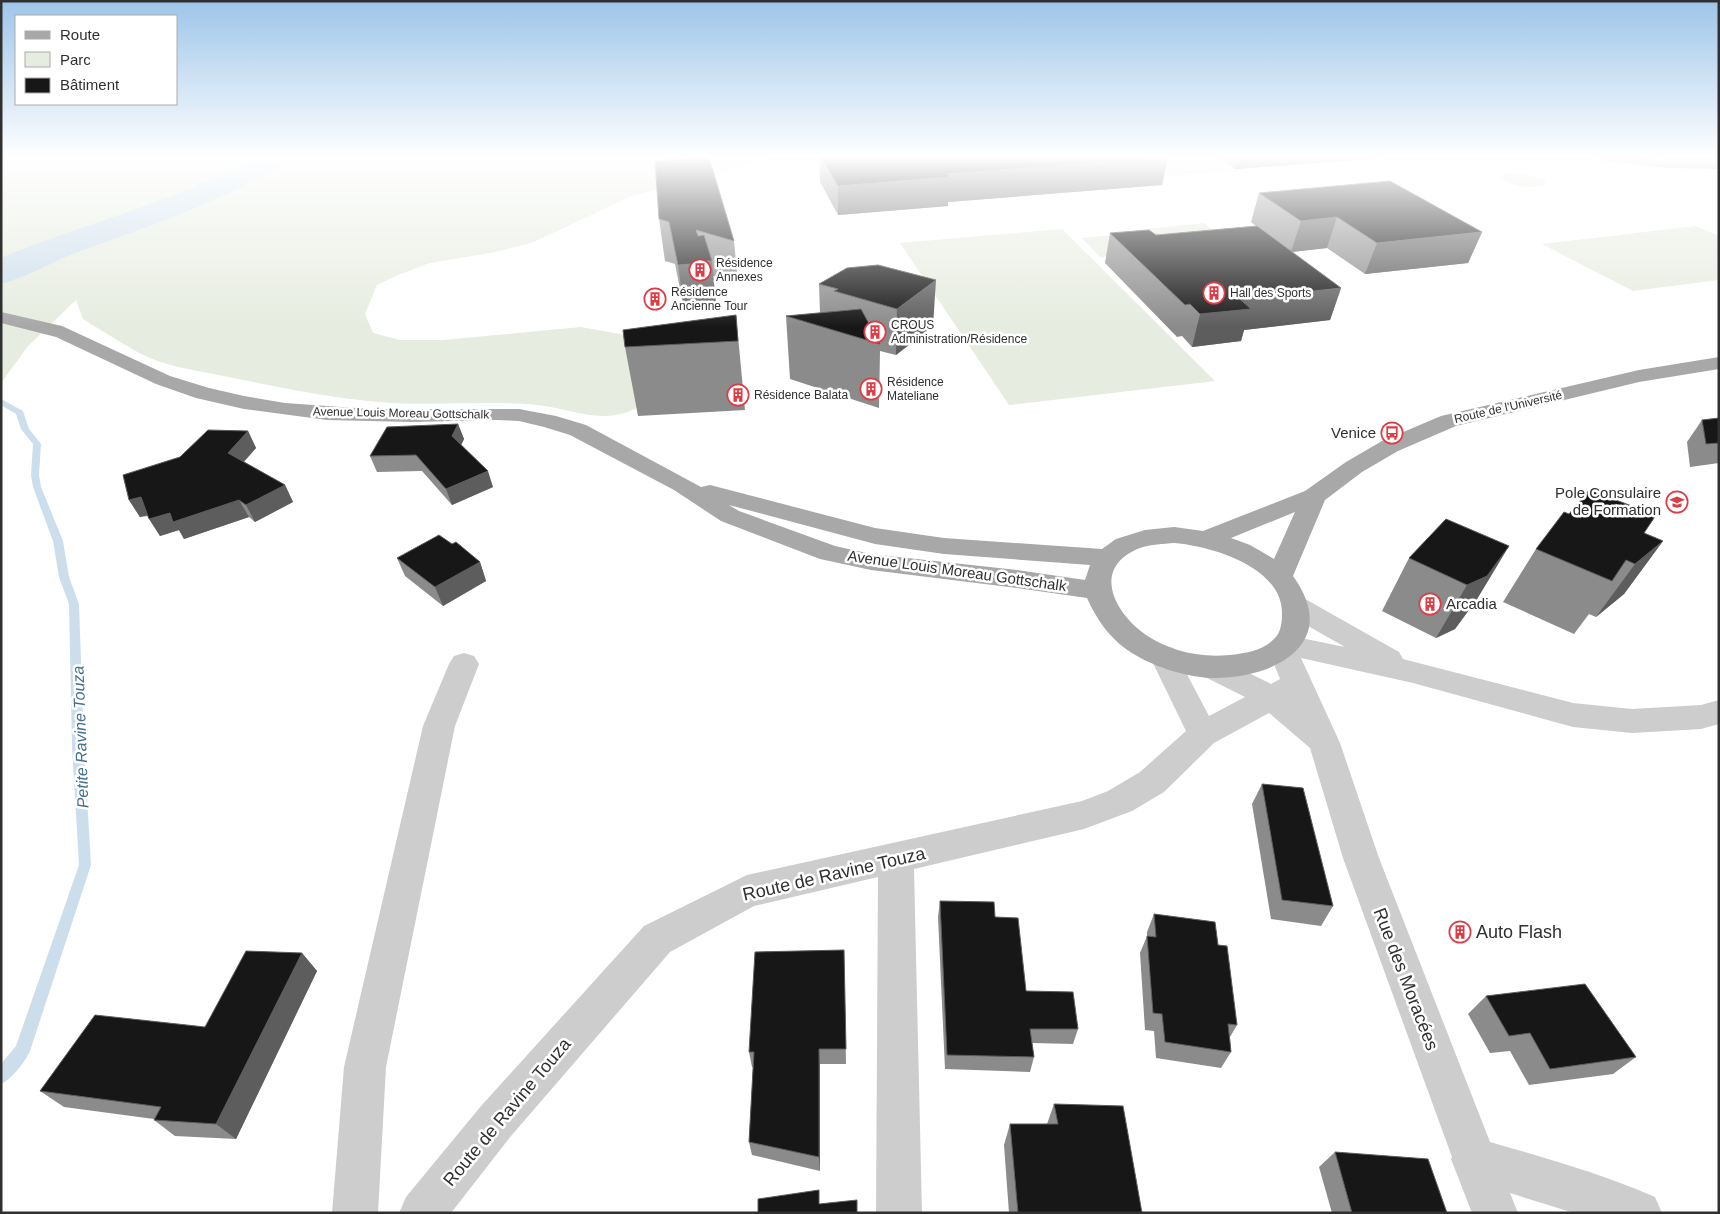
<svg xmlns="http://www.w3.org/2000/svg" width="1720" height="1214" font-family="Helvetica,sans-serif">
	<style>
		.green { fill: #e6ecdf }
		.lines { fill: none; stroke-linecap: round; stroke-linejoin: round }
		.stream { fill: #ccdeeb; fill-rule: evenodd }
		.river { fill: #ccdeeb; fill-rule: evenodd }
		.minor { fill: #cdcdcd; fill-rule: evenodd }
		.major { fill: #a8a8a8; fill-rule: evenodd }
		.wall { fill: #8b8b8b }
		.shaded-wall { fill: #5d5d5d }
		.building { fill: #171717; stroke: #5d5d5d }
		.labels { text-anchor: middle; stroke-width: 5; stroke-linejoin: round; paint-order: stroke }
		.far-poi-label { font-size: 12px; fill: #303030; stroke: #fff; text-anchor: start }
		.far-street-label { font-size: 12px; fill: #303030; stroke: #fff }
		.poi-label { font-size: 15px; fill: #303030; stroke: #fff; text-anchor: end }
		.street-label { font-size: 15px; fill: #303030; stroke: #fff }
		.water-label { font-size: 16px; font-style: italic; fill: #41708f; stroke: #fff }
		.near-street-label { font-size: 18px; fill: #303030; stroke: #fff }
		.near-poi-label { font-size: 18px; fill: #303030; stroke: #fff; text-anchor: start }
	</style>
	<rect width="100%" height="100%" fill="#fff"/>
	<g class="green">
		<path d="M1 157H777L629 197 534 242 495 252 430 263 398 275 377 285 365 314 373 333 400 340H443L581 327 620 334 646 345 644 404C602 430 571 406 527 404 474 401 421 407 368 401 322 396 278 387 233 378 211 373 176 368 155 360 132 351 105 332 83 319L76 300 28 346 1 383Z"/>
		<polygon points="1144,157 1211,157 1232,171 1170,176"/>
		<path d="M1505 173 1526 174 1544 180 1546 184C1532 190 1512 187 1501 178V174Z"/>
		<polygon points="1204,223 1235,247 1157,255 1129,231"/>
		<polygon points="1696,226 1719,236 1719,280 1633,291 1542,244"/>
		<polygon points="1062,229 1215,381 1009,405 900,243"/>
		<polygon points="1125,234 1145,252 1100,257 1082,238"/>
	</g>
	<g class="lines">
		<path class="stream" d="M1 399 23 411 29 429 41 444 39 475 41 487 63 541 69 577 79 604 84 746 91 865 30 1051C25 1062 12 1079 1 1084V1064L16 1046 79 865 72 746 69 604 59 577 53 541 33 487 31 475 33 444 21 429 16 414 1 405Z"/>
		<path class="river" d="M253 157H289C278 173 255 181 238 189 185 214 131 233 75 253 50 263 27 277 1 284V258C84 223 175 203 253 157Z"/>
		<g class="minor">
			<path d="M1297 598 1307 600 1399 652 1403 659 1573 703 1632 709 1701 705 1719 700V724L1701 729 1632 733 1573 727 1413 683 1301 658 1340 743 1379 858 1490 1142C1546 1158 1602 1174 1655 1197L1662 1213H1574L1510 1193 1518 1213H1472L1451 1159 1452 1157 1343 858 1310 748 1269 713 1214 743 1164 792 1132 811 1084 829 914 869 922 1213H876L878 877 754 906 670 952 511 1136 451 1213H399L406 1197 481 1106 644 926 747 875 1082 801 1108 791 1140 772 1186 731 1149 655 1153 648 1163 645 1173 648 1209 716 1245 697 1201 675 1196 667 1201 659 1211 656 1221 659 1271 684 1280 679 1268 649 1276 638 1286 635 1345 647 1287 614 1283 607 1287 600Z"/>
			<polygon points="464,653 474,656 479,664 455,726 386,1067 378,1213 332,1213 344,1067 423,726 449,664 454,656"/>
		</g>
		<g class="major">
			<polygon points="1595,157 1637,157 1668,160 1719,161 1719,169 1668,168 1602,161"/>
			<path d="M1 312 62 326 170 376 209 388 244 396 285 403 369 409H519L556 416 586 425 701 487 710 485 875 528 944 538 1102 549 1116 539 1145 530 1174 527 1203 531 1305 491 1346 462 1382 441 1441 416 1639 370 1719 357V369L1639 382 1456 426 1398 451 1362 472 1325 500 1293 576C1342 644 1274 679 1211 678 1184 677 1148 665 1126 649 1108 636 1096 618 1087 598L1017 588 871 570 820 559 721 521 674 490 570 435 544 427 519 421 496 420 412 422 327 420 244 409 196 398 156 384 56 337 1 323ZM729 505 875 544 944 554 1090 565 1085 580 1017 570 871 554 835 546 739 511ZM1295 512 1274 559 1250 545 1231 538ZM1174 543C1211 546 1283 567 1282 614 1282 622 1281 633 1274 639 1262 651 1246 653 1229 655 1200 658 1170 651 1146 635 1113 612 1091 567 1140 548 1151 544 1163 544 1174 543Z"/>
		</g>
	</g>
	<g class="wall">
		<polygon points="819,157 1168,157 1162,185 948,202 948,206 838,215 820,182"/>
		<polygon points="1217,157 1395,157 1235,169"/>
		<polygon points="1706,157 1719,157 1719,158"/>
		<polygon points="1259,193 1482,232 1468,263 1365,274 1327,248 1292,252 1341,288 1330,320 1244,330 1241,341 1192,347 1182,336 1177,337 1105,263 1110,233 1156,235 1256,226 1251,222"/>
		<polygon points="659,219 734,241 738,283 713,276 716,304 711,305 711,306 684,309 675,264 665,261"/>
		<polygon points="847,268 933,326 896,355 880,351 879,408 790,379 786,316 820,313 819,284"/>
		<polygon points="736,315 745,410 638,416 625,347"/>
		<polygon points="1719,418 1719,463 1690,467 1687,442 1702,420"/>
		<polygon points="458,424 464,439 461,445 493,487 452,505 422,471 377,472 370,456"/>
		<polygon points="248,431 256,448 244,462 285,485 293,502 255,522 249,517 184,539 179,530 160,536 148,516 140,517 129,500 180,457"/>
		<polygon points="1569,514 1644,533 1663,541 1624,594 1596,617 1589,614 1574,634 1503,602 1536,549"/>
		<polygon points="452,544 480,562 486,581 443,606 405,576 397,558"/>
		<polygon points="1509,546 1477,599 1455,629 1436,638 1382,611 1409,558"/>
		<polygon points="1262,784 1333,906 1321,926 1271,919 1252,804"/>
		<polygon points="940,901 995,917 1026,991 1078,1029 1073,1044 1032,1043 1034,1057 1030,1072 945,1069 938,917"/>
		<polygon points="1154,914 1218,945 1237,1025 1230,1037 1231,1052 1221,1068 1156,1058 1154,1031 1145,1030 1140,953 1147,936 1147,932"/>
		<polygon points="844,950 846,1064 820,1064 820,1171 752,1155 749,1142 753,1067 752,1067 749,1052"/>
		<polygon points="302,953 317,971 236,1139 175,1136 154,1120 154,1119 64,1107 40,1091 205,1027"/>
		<polygon points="1486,996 1636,1057 1613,1074 1529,1085 1510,1051 1490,1053 1468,1014"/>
		<polygon points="1054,1104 1142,1213 1009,1213 1004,1145 1010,1124 1047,1124"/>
		<polygon points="1335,1152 1447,1213 1332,1213 1319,1167"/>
	</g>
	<g class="shaded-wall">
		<polygon points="1168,157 1162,185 948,202 948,206 838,215 838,186 947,174"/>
		<polygon points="1239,157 1395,157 1235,169"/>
		<polygon points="1337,217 1327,248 1291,252 1301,221"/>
		<polygon points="1482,232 1468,263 1365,274 1377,243"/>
		<polygon points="712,261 716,304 711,305 711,306 684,309 678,265"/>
		<polygon points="936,280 933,326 896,355 897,309"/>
		<polygon points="1341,288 1330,320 1244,330 1241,341 1192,347 1200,314 1240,299"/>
		<polygon points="458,424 464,439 458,452 452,436"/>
		<polygon points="248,431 256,448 237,469 228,453"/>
		<polygon points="488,471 493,487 452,505 446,489"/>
		<polygon points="285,485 293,502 255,522 246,505"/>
		<polygon points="141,497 152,514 140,517 129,500"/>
		<polygon points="239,500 249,517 184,539 179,530 160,536 149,519 170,513"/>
		<polygon points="1663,541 1624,594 1596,617 1635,564"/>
		<polygon points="1509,546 1477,599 1455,629 1436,638 1467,585"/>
		<polygon points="480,562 486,581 443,606 435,587"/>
		<polygon points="302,953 317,971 236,1139 216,1124"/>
		<polygon points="819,1049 820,1064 820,1171 819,1157"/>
	</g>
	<g class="building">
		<polygon points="709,157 734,241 696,230 698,236 704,235 712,261 706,261 706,263 678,265 669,222 659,219 655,161"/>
		<polygon points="821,157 1168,157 947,174 950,177 838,186"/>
		<polygon points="1390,181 1482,232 1377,243 1337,217 1301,221 1259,193"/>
		<polygon points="1257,226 1341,288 1240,299 1251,309 1200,314 1190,304 1185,305 1110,233 1149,230 1156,235"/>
		<polygon points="878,265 936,280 897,309 834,291 838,289 819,284 847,268"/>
		<polygon points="861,309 880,344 786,316"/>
		<polygon points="736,315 738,341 625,347 623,330"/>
		<polygon points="1719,418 1719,443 1706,444 1702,420"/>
		<polygon points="458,424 452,436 488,471 446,489 416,455 370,456 387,427"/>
		<polygon points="208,430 248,431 228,453 285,485 246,505 239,500 173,522 170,513 149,519 141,497 129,500 123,475 180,457"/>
		<polygon points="1589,490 1656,515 1644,533 1663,541 1635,564 1626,560 1612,581 1536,549 1564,512 1569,514"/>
		<polygon points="1446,519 1509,546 1487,576 1467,585 1409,558"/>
		<polygon points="439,535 452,544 456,542 480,562 435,587 397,558"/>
		<polygon points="1262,784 1303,788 1333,906 1282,900"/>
		<polygon points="940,901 994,902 995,917 1018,918 1026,991 1073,992 1078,1029 1030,1029 1034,1057 947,1055"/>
		<polygon points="1154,914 1215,922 1218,945 1227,946 1237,1025 1228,1024 1231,1052 1165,1042 1162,1014 1153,1013 1147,936 1156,937"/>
		<polygon points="844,950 846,1049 819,1049 819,1157 749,1142 754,1052 749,1052 755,952"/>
		<polygon points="246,951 302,953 216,1124 154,1120 161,1107 40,1091 95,1015 205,1027"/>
		<polygon points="1585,984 1636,1057 1550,1069 1530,1033 1509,1036 1486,996"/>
		<polygon points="1054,1104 1123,1106 1142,1213 1018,1213 1010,1124 1058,1124"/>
		<polygon points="1335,1152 1428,1159 1447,1213 1352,1213"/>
		<polygon points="819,1190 819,1204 857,1200 857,1213 758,1213 758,1199"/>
	</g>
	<linearGradient id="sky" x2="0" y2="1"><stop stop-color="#9dc5e9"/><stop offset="0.48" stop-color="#fff"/><stop offset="1" stop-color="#fff" stop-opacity="0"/></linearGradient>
	<rect width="1720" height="327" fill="url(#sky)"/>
	<defs>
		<g id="building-ring" transform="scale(1.125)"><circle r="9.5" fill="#fff" stroke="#de3b45" stroke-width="1.5"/><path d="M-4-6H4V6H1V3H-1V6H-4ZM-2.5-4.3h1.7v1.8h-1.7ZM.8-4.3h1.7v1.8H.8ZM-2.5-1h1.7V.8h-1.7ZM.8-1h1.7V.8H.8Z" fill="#de3b45"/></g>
		<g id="bus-ring" transform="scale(1.125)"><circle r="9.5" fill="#fff" stroke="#de3b45" stroke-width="1.5"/><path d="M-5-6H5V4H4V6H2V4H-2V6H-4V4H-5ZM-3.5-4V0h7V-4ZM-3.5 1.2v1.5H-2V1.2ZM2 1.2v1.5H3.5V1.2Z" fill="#de3b45"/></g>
		<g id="university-ring" transform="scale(1.125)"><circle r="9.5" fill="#fff" stroke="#de3b45" stroke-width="1.5"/><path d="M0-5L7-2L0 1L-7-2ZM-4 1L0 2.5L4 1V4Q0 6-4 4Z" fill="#de3b45"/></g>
	</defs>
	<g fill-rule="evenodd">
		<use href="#building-ring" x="700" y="270"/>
		<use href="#building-ring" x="1214" y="293"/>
		<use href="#building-ring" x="655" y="299"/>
		<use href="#building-ring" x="875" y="332"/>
		<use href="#building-ring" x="871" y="389"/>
		<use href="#building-ring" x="738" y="395"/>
		<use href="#bus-ring" x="1392" y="433"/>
		<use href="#university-ring" x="1677" y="502"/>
		<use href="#building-ring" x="1430" y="604"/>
		<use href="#building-ring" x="1460" y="932"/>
	</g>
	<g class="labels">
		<g class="far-poi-label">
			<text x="716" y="267">Résidence<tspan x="716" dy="14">Annexes</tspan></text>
			<text x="671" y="296">Résidence<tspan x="671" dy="14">Ancienne Tour</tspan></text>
			<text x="1230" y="297">Hall des Sports</text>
			<text x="891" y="329">CROUS<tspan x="891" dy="14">Administration/Résidence</tspan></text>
			<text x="887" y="386">Résidence<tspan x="887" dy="14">Mateliane</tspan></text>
			<text x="754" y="399">Résidence Balata</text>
		</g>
		<g class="far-street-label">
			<text transform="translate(1508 407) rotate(-13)" y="4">Route de l'Université</text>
			<text transform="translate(401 413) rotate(1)" y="4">Avenue Louis Moreau Gottschalk</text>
		</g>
		<g class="poi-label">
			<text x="1376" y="438">Venice</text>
			<text x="1661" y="498">Pole Consulaire<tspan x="1661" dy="17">de Formation</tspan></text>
			<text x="1446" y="609" text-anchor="start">Arcadia</text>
		</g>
		<g class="street-label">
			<text transform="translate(957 571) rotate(8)" y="5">Avenue Louis Moreau Gottschalk</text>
		</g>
		<g class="water-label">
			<text transform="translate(80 737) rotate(-92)" y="6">Petite Ravine Touza</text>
		</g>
		<g class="near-street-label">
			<text transform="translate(834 874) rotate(-13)" y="6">Route de Ravine Touza</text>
			<text transform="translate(1406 979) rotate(69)" y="6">Rue des Moracées</text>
			<text transform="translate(507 1112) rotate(-50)" y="6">Route de Ravine Touza</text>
		</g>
		<g class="near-poi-label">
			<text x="1476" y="938">Auto Flash</text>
		</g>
	</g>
	<rect width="1720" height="1214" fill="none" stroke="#303030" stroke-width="5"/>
	<rect x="15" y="15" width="162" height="90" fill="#ffffff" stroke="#acacac"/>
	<rect x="25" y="31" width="25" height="8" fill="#a8a8a8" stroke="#acacac"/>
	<text x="60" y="40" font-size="15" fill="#303030">Route</text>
	<rect x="25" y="52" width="25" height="15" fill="#e6ecdf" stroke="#acacac"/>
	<text x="60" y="65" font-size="15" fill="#303030">Parc</text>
	<rect x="25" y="78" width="25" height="15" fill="#171717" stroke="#acacac"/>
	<text x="60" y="90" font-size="15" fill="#303030">Bâtiment</text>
</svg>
